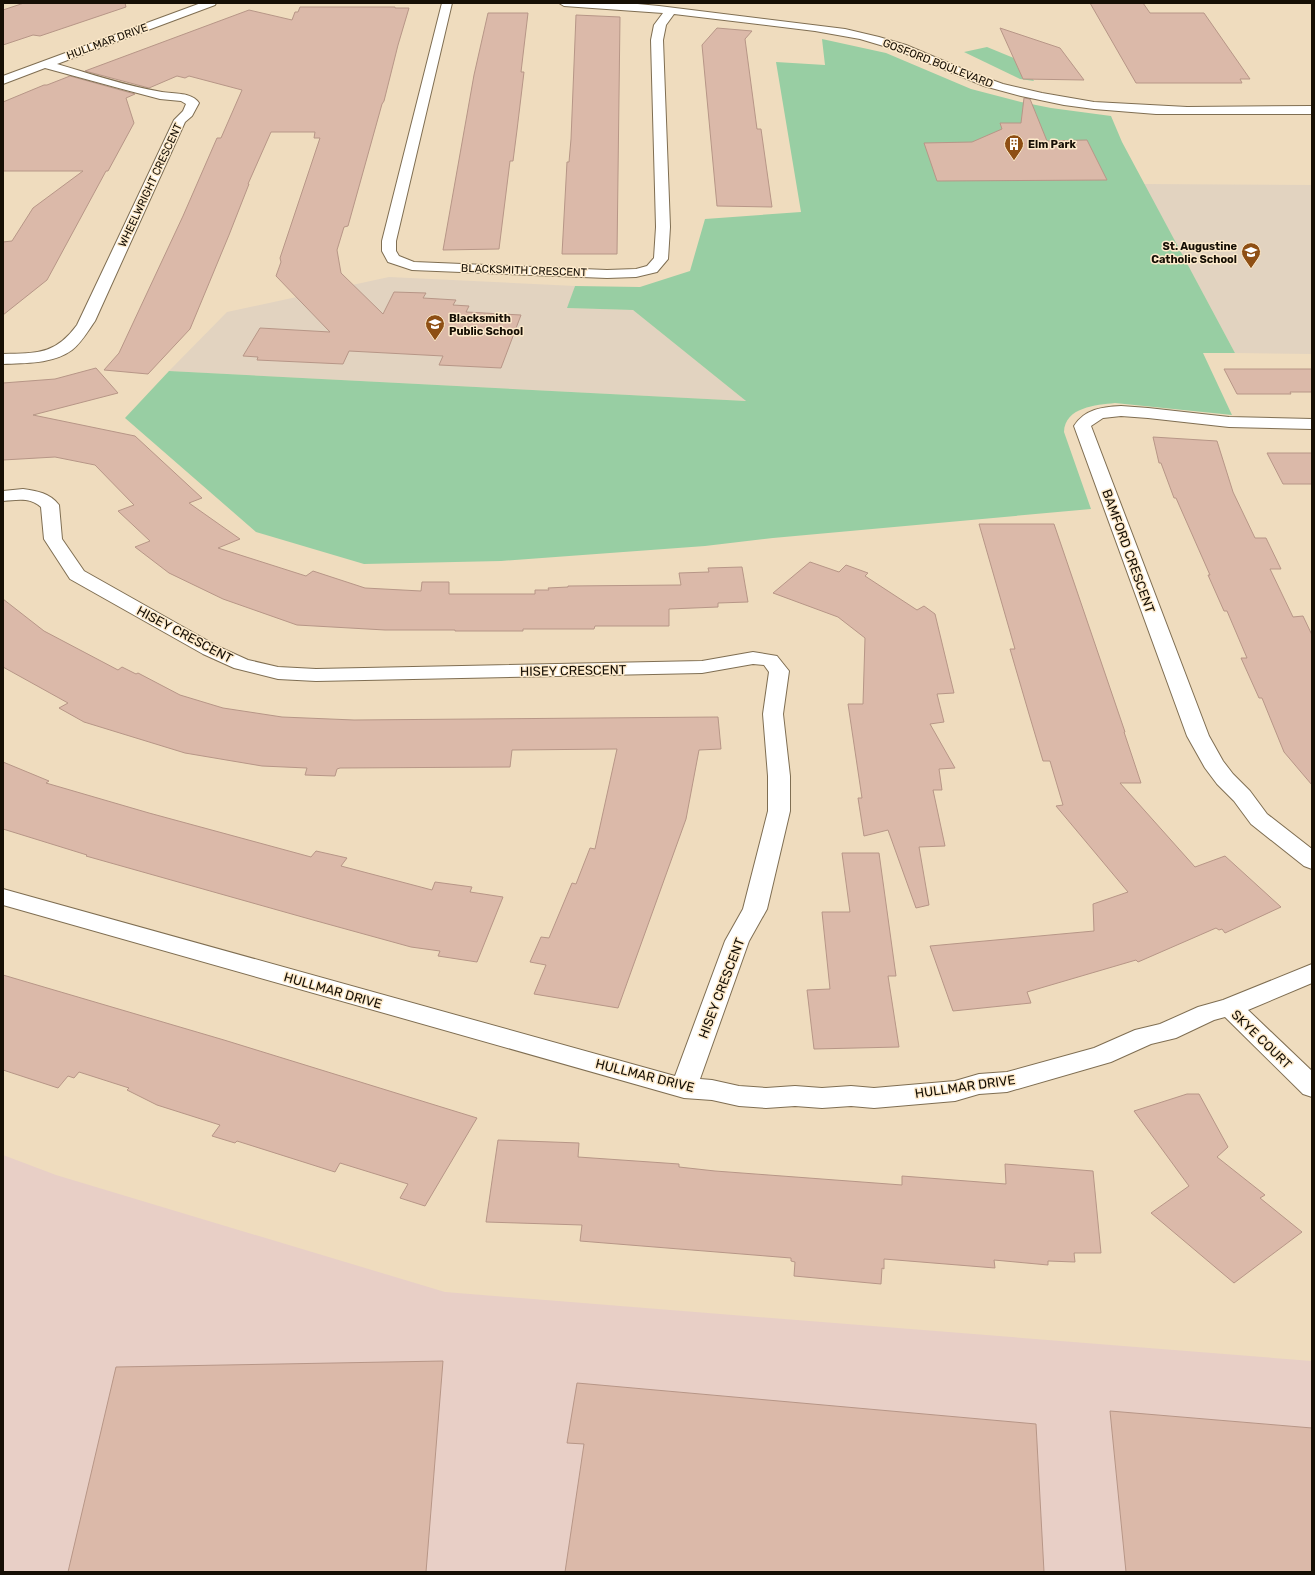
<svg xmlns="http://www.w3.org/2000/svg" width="1315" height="1575" font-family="Rubik,sans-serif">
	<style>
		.industrial { fill: #e8cfc6 }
		.education { fill: #e2d3c0 }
		.green { fill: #98cea3 }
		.building { fill: #dbb9a9; stroke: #b79687 }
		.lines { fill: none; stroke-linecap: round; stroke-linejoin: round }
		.minor-casing { stroke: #7f6e52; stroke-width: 2 }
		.minor { fill: #fff; fill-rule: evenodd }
		.labels { text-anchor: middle; stroke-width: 3; stroke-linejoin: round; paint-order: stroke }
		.far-street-label { font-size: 11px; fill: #160f05; stroke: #fdeacb }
		.far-poi-label { font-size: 11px; font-weight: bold; fill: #160f05; stroke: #fdeacb; text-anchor: start }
		.street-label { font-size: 13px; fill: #160f05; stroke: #fdeacb }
	</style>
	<rect width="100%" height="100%" fill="#efdcbe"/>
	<polygon class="industrial" points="3,1155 56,1175 445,1292 1312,1361 1312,1572 3,1572"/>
	<g class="education">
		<polygon points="1144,184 1312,185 1312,354 1235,353"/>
		<polygon points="389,277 575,286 568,308 633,310 746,401 169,371 227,312"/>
	</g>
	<g class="green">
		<path d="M822 39 886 53 971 89 1021 102 1051 108 1111 116 1122 142 1235 353H1203L1232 415 1115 403C1096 405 1065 407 1064 432L1091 509 773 538 705 546 501 561 364 564 256 532 125 418 169 371 746 401 633 310 567 308 575 286 640 287 690 271 705 219 801 212 776 62 825 65Z"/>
		<polygon points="987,47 1021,61 1034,81 1020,79 964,52"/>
	</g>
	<g class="building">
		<polygon points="24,3 125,3 126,7 40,36 33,35 3,45 3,10"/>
		<polygon points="1090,3 1143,3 1150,13 1204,13 1250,79 1240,79 1242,83 1136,83"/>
		<polygon points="300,7 395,7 395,8 409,8 398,45 384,101 382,104 348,226 344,227 337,250 341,273 383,314 394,292 426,293 423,298 456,300 453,305 469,306 466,312 521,315 501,368 439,365 443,356 349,351 343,364 257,360 258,357 243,356 260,328 330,332 276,276 281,262 280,258 320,138 314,138 315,132 271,132 248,184 249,184 229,235 190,329 148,374 104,370 119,353 183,216 217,138 221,138 242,90 189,76 185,78 177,76 149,88 85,71 249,10 292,20 295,12 298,12"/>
		<polygon points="488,13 528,13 521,72 524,72 517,130 513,161 510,161 499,249 443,250 474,75"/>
		<polygon points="576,15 620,17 617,254 562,254 567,162 569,162 571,139"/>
		<polygon points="717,28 752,31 745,39 757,129 761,129 772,207 717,206 702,45"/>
		<polygon points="1000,28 1060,48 1084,80 1023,79"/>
		<polygon points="70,76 135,94 126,98 134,123 108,171 106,171 47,280 3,315 3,242 12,241 33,208 83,171 3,171 3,102 44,85 47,85"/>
		<polygon points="1024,98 1030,99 1047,141 1087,140 1107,180 937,181 924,143 972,142 1002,129 1000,123 1021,123"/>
		<polygon points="96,368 118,393 33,415 135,436 202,498 189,503 240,539 218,548 306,576 313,571 365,588 421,591 422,582 449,582 449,594 535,594 535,590 549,590 548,588 568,587 568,586 681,585 679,573 709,572 708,568 742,567 748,602 718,603 718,607 669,609 669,626 595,626 594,629 523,629 523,631 455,631 455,630 385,630 297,625 223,599 169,573 135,547 150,541 118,511 134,505 95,465 55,457 3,460 3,383 55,379"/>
		<polygon points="1224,369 1312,369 1312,392 1290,392 1291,394 1237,394"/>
		<polygon points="1153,437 1217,441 1233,492 1255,538 1266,538 1281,569 1270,569 1293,617 1303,616 1312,635 1312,785 1284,752 1262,698 1259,698 1241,658 1247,658 1227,611 1224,611 1208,575 1210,575 1176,498 1174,498 1161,463 1159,463"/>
		<polygon points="1267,453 1312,453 1312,484 1283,484"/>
		<polygon points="979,524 1054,524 1125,732 1124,732 1141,783 1120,783 1195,867 1225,856 1281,907 1225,933 1222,929 1219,930 1216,928 1138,962 1136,960 1027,992 1031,1003 953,1011 930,946 1094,931 1093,904 1128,892 1056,806 1063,805 1050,761 1043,761 1029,714 1010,649 1015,649"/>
		<polygon points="810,562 839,572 846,565 868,573 865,576 917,610 924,606 935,614 954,693 937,694 944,722 930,724 955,768 939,769 942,790 933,790 945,846 919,847 929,905 916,908 888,830 864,836 858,798 862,798 848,704 863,704 865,638 838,617 773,593"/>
		<polygon points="3,599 44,631 118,670 122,667 136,674 138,673 180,695 223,708 282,717 354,720 718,717 721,749 699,750 686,819 618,1008 534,994 546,965 530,962 541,937 549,938 572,883 576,884 590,848 595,849 617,749 512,750 510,767 340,768 337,769 335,776 305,775 307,768 262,766 185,753 84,722 59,708 68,703 3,667"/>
		<polygon points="3,762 49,781 46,783 149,813 311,857 316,851 347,858 341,866 432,890 435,882 472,887 470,892 503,897 477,962 438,956 440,951 411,947 313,920 86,856 87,855 3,829"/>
		<polygon points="842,853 879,853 896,976 888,976 899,1047 814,1049 807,990 830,989 822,912 850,912"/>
		<polygon points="3,975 224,1040 477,1118 425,1206 400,1198 408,1184 340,1163 335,1172 237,1141 235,1143 212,1136 220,1125 157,1105 127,1090 129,1088 79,1072 74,1078 68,1076 58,1088 3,1070"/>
		<polygon points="1187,1094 1199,1094 1228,1147 1217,1157 1265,1195 1260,1198 1302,1232 1234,1283 1151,1213 1189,1186 1134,1111"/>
		<polygon points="498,1140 579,1143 578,1157 679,1164 679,1167 715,1171 902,1185 902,1176 1006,1184 1005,1164 1093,1171 1101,1253 1074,1253 1075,1262 1048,1261 1048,1265 994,1260 995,1268 884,1259 884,1269 882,1268 881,1284 794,1276 795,1262 791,1261 791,1258 580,1241 582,1225 486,1222"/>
		<polygon points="443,1361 426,1572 68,1572 116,1367"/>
		<polygon points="577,1383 1036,1424 1044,1572 565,1572 584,1444 567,1443"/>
		<polygon points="1110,1411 1312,1428 1312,1572 1126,1572"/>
	</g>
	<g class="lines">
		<g class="minor-casing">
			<g id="minor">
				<path d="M201 3H216L215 5 57 64C91 74 126 86 162 92 174 94 192 92 199 103L192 116 185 122 95 321C88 331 81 343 72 350 53 364 25 363 3 364V354C37 353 55 355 77 325L174 120 183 111 186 104 181 101 160 99 126 90 45 68 3 84V76Z"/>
				<polygon points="442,3 452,3 396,241 396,251 399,256 414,262 607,270 636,269 647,266 654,258 656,227 651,40 654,25 663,13 564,6 559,3 627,3 659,6 845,29 879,37 906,45 970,72 1003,84 1042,93 1094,102 1187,107 1312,106 1312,114 1156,114 1094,109 1064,105 1021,96 984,86 897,50 860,39 815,31 674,14 666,25 663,40 670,227 668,259 657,272 636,277 607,278 412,270 388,262 382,251 382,241"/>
				<path d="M1121 406 1148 408 1229 417 1312 419V429L1229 427 1148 418 1121 416 1103 418 1091 426 1209 736 1223 761 1233 774 1250 791 1267 814 1312 849V869L1304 866 1251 824 1234 801 1217 784 1205 768 1187 736 1074 426C1085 409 1102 407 1121 406Z"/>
				<path d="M23 489C37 491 50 493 59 505L62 539 84 571 217 646 248 660 278 667 316 669 702 661 753 652 777 656 789 671 783 714 790 776V811L767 909 749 941 700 1079 712 1080 739 1086 766 1088 795 1086 822 1088 851 1086 874 1088 955 1081 979 1074 1007 1072 1094 1048 1135 1030 1160 1024 1198 1007 1223 1000 1312 964V983L1248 1010 1312 1071V1097L1303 1094 1225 1017 1214 1020 1176 1038 1151 1044 1111 1062 1007 1092 979 1094 955 1101 874 1108 851 1106 822 1108 795 1106 766 1108 739 1106 712 1100 684 1098 3 905V889L675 1076 725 941 743 909 768 811V776L763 714 769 672 764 665 753 664 702 673 316 681 278 679 234 668 203 654 70 579 44 539 41 507C30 497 17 500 3 501V491Z"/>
			</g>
		</g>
		<use href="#minor" class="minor"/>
	</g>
	<defs>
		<g id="building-pin" transform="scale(1)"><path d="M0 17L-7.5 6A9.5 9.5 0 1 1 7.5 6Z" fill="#8e4f14" stroke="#fdeacb"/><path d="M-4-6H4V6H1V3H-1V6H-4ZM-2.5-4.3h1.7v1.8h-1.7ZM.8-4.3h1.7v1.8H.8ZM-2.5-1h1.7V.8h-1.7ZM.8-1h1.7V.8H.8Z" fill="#fff"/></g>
		<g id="school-pin" transform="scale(1)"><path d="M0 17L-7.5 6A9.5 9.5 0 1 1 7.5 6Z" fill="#8e4f14" stroke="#fdeacb"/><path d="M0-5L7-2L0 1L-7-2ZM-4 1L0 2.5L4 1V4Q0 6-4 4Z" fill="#fff"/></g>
	</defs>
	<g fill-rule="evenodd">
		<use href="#building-pin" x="1014" y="144"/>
		<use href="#school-pin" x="1251" y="252"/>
		<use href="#school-pin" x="435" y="324"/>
	</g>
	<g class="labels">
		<g class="far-street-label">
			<text transform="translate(107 41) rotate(-20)" y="4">HULLMAR DRIVE</text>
			<text transform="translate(938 63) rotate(21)" y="4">GOSFORD BOULEVARD</text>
			<text transform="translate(150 185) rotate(-65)" y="4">WHEELWRIGHT CRESCENT</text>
			<text transform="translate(524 270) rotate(2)" y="4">BLACKSMITH CRESCENT</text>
		</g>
		<g class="far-poi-label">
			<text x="1028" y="148">Elm Park</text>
			<text x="1237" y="250" text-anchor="end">St. Augustine<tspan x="1237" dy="13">Catholic School</tspan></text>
			<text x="449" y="322">Blacksmith<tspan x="449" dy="13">Public School</tspan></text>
		</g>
		<g class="street-label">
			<text transform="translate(1129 551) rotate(70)" y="5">BAMFORD CRESCENT</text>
			<text transform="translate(185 634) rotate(28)" y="5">HISEY CRESCENT</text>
			<text transform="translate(573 670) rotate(-1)" y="5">HISEY CRESCENT</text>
			<text transform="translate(721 988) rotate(-69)" y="5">HISEY CRESCENT</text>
			<text transform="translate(333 990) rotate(16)" y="5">HULLMAR DRIVE</text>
			<text transform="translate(1262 1039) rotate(44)" y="5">SKYE COURT</text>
			<text transform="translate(645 1075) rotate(14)" y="5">HULLMAR DRIVE</text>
			<text transform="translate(965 1086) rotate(-8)" y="5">HULLMAR DRIVE</text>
		</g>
	</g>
	<rect width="1315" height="1575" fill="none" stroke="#160f05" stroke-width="8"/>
</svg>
